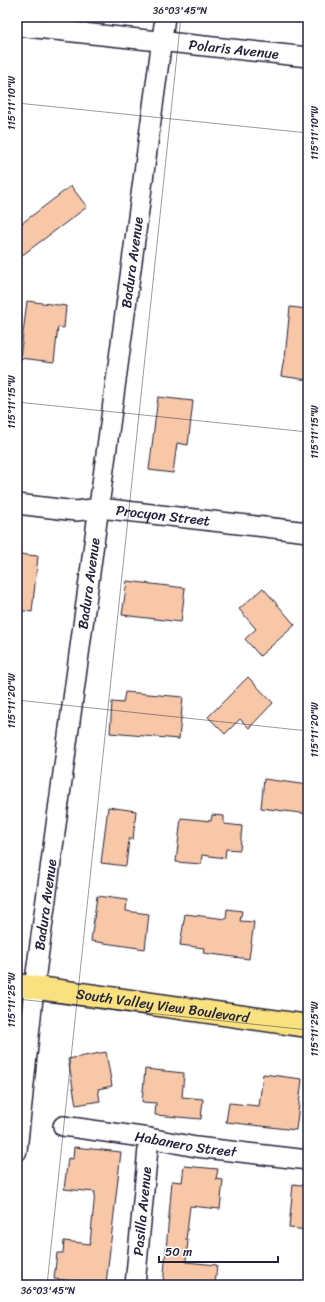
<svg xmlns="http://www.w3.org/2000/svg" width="325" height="1302" font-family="Sriracha,sans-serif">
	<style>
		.building { fill: #f8c7a8; stroke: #22223b }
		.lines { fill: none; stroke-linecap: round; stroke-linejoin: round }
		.minor-casing { stroke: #22223b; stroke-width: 22 }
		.major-casing { stroke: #22223b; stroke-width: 25 }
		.minor { stroke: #fff; stroke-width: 19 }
		.major { stroke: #fae180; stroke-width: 22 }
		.ticks { fill: none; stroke: #22223b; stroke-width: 1; stroke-opacity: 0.45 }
		.labels { text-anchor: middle; stroke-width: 3.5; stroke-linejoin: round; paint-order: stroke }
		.street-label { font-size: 14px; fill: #22223b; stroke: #fff }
		.neatline { fill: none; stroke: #22223b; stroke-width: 1.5 }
		.ticks-label { font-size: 10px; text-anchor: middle; fill: #22223b }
	</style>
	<rect width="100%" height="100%" fill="#fff"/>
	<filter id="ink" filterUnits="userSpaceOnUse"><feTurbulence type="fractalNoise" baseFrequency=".025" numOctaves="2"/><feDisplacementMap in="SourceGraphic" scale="8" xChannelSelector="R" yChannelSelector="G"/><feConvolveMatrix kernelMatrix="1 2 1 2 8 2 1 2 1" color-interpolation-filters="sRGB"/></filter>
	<g filter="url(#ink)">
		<g class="building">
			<polygon points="71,186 87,207 17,259 17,227"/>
			<polygon points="27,301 66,306 64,328 58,327 54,362 20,358"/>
			<polygon points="290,307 308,309 308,380 281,376 284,358 285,358"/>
			<polygon points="158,397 193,401 188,445 177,443 173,473 149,470"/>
			<polygon points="17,554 38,556 32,612 17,610"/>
			<polygon points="127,581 185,588 181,622 122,615"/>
			<polygon points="263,588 295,625 260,656 245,639 256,629 239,609"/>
			<polygon points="248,677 273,703 249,728 240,719 225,734 208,717"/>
			<polygon points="125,692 183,697 179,739 110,733 112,702 123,703"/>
			<polygon points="264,779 308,785 308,814 261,808"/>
			<polygon points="108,807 136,811 133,839 129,839 126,866 101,863"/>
			<polygon points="212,815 224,816 224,824 242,826 240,850 226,849 225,858 202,855 201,864 176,862 181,818 211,821"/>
			<polygon points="97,896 127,900 126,911 149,914 145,949 91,941"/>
			<polygon points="227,909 242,911 240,921 254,922 249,959 203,953 204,948 180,945 185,914 226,919"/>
			<polygon points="106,1052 112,1086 98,1089 100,1101 76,1105 68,1059"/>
			<polygon points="145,1069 184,1073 182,1097 203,1099 201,1119 155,1115 156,1103 142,1102"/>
			<polygon points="263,1074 302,1079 296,1130 226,1122 229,1103 259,1106"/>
			<polygon points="74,1147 121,1152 106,1284 54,1279 57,1253 63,1253 64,1241 90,1244 95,1192 64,1189 68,1158 73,1159"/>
			<polygon points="184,1166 218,1169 216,1179 223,1180 220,1209 190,1206 186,1240 188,1240 186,1262 217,1265 215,1285 163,1285 172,1181 182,1182"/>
			<polygon points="293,1184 308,1186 308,1230 289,1228"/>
		</g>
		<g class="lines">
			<g class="minor-casing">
				<g id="minor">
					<path id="s1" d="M17 26 308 57"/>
					<path id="s2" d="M17 504 76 511 100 508 308 532"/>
					<path id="s3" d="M63 1126 149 1138 196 1147 308 1160"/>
					<path id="s4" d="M17 1151 34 988 165 17"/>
					<path id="s5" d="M135 1285 149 1138"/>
				</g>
			</g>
			<g class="major-casing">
				<g id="major">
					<path id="s6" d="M17 985 308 1026"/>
				</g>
			</g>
			<use href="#minor" class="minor"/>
			<use href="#major" class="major"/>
		</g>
	</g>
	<path class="ticks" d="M17 103 308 133M17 402 308 432M17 700 308 731M17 999 308 1030M47 1285 181 17"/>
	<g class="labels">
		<g class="street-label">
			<text dy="5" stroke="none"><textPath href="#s1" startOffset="218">Polaris Avenue</textPath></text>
			<text dy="5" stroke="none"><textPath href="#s4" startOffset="896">Badura Avenue</textPath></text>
			<text dy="5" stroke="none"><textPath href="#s2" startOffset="147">Procyon Street</textPath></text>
			<text dy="5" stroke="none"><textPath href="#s4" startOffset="572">Badura Avenue</textPath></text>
			<text dy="5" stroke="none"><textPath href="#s4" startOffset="248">Badura Avenue</textPath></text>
			<text dy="5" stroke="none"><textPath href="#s6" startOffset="147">South Valley View Boulevard</textPath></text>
			<text dy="5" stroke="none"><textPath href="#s3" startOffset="124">Habanero Street</textPath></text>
			<text dy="5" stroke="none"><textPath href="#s5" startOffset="74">Pasilla Avenue</textPath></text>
		</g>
	</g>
	<rect width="325" height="1302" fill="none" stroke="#fff" stroke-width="44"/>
	<path d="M159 1256v6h119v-6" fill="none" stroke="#22223b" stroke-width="2"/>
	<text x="165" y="1256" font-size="12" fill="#22223b" stroke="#ffffff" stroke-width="3" paint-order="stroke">50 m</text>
	<rect x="22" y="22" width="281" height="1258" class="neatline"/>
	<g class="ticks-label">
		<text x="180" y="14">36°03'45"N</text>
		<text transform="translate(11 103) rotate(-90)" y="4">115°11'10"W</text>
		<text transform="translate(314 133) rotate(-90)" y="4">115°11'10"W</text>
		<text transform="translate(11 402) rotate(-90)" y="4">115°11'15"W</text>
		<text transform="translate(314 432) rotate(-90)" y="4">115°11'15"W</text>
		<text transform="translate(11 701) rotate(-90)" y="4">115°11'20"W</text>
		<text transform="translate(314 730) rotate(-90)" y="4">115°11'20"W</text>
		<text transform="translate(11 1000) rotate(-90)" y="4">115°11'25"W</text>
		<text transform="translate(314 1029) rotate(-90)" y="4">115°11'25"W</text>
		<text x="48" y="1294">36°03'45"N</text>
	</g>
</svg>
